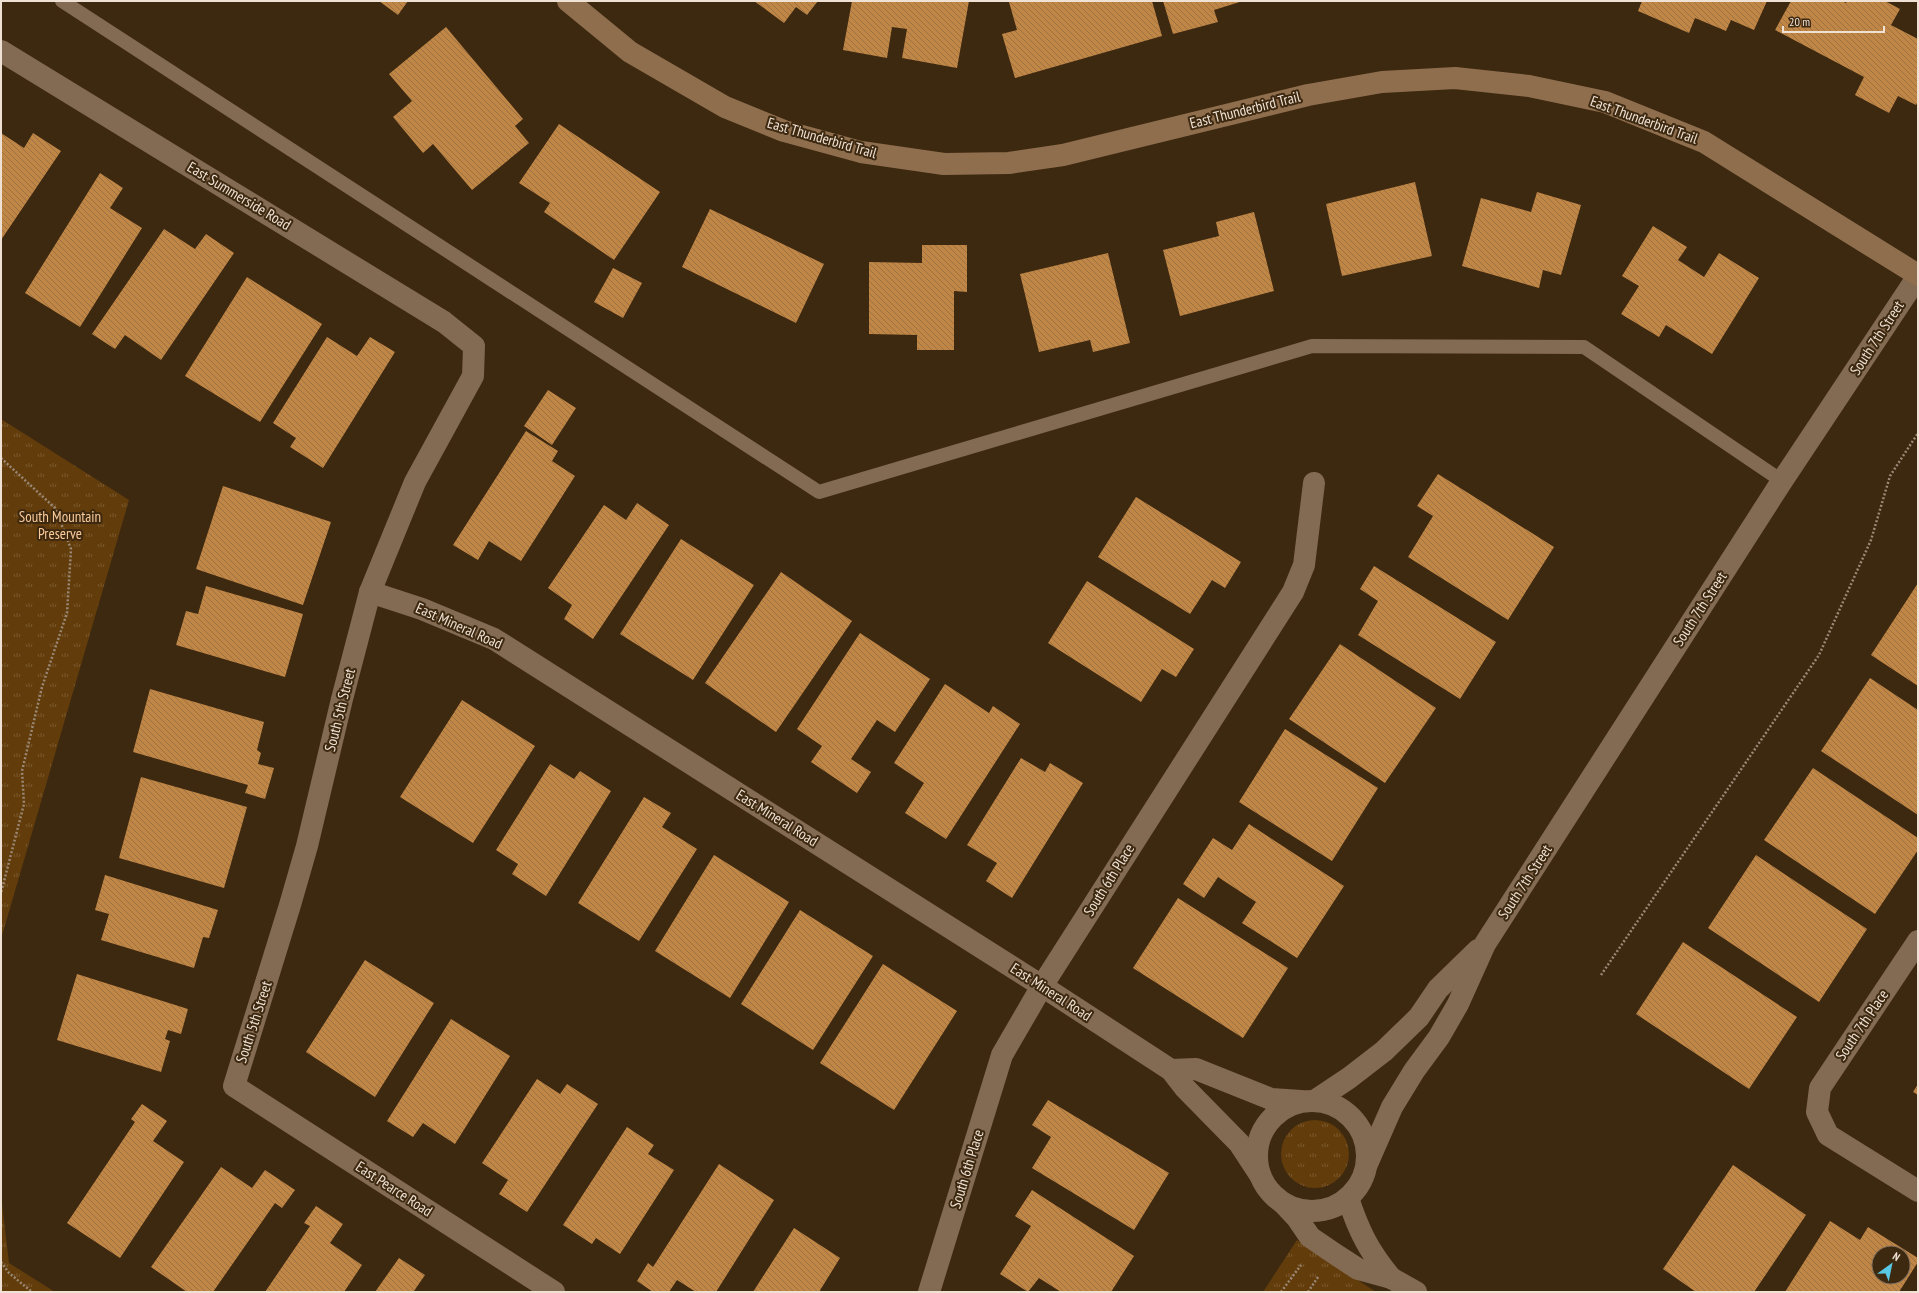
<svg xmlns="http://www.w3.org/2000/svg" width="1919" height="1293" font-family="'PT Sans Narrow',sans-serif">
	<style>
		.grass { fill: url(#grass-tufts) }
		.building { fill: url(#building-back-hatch); fill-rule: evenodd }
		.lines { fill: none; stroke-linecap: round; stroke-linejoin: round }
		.path { stroke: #9a8976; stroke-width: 2.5; stroke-dasharray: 2 2; stroke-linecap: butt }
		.lane { stroke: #836a52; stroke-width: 14 }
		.street { stroke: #836a52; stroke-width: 22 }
		.secondary { stroke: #8e6e4d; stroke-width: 22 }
		.labels { text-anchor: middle; stroke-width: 4; stroke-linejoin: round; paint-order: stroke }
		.street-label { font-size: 15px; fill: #efe1d3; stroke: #3d2810 }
		.park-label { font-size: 15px; fill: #facb9b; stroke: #3d2810 }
	</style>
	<defs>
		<pattern id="grass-tufts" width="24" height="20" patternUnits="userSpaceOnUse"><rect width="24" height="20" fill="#623c0b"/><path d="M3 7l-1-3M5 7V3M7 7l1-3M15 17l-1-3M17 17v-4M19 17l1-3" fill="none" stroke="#79582e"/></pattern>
		<pattern id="building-back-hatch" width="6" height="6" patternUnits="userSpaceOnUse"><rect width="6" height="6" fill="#c08646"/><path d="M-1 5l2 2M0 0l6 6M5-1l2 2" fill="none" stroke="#9c7244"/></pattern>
	</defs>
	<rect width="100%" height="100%" fill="#3d2810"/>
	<g class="grass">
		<polygon points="1,419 129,500 1,939"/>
		<circle cx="1315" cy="1154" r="34"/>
		<polygon points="1,1196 9,1263 55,1292 1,1292"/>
		<polygon points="1297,1240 1376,1292 1263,1292"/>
	</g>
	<g class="building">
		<polygon points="379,1 408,1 398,15"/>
		<polygon points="754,1 818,1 807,15 796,7 784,23"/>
		<polygon points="852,1 969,1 957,68 902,58 907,29 892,27 887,58 843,50"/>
		<polygon points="1012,1 1152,1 1162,36 1015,78 1002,34 1017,30 1009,2"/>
		<polygon points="1163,1 1243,1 1214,10 1218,22 1173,34"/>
		<polygon points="1642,1 1767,1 1754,30 1731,20 1726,31 1695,18 1689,33 1638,11"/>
		<polygon points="1791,1 1842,1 1846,3 1847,1 1885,1 1900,9 1891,25 1918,39 1918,101 1916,105 1898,96 1889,113 1855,95 1864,77 1775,30"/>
		<polygon points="446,27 523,119 515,126 529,143 472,190 433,144 423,153 393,117 412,101 389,74"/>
		<polygon points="559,124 660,192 614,260 544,212 550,203 519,183"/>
		<polygon points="1,133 24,148 33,133 61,151 1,240"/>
		<polygon points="100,173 123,188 110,208 142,228 80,327 25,293"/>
		<polygon points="1415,182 1432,256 1342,276 1326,204"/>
		<polygon points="1537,192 1581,205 1561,275 1543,270 1539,288 1462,266 1481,198 1531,212"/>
		<polygon points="710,209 824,264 796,323 682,267"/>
		<polygon points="1254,212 1274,291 1180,316 1163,250 1219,236 1216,222"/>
		<polygon points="1653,226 1687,247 1678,260 1704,277 1719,253 1759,278 1712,354 1666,325 1659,337 1621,314 1639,286 1622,276"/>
		<polygon points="164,229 195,249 206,234 234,253 161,360 125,335 115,349 92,334"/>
		<polygon points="922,245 967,245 967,292 954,291 954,350 917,350 917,335 869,334 869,262 922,263"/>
		<polygon points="1108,253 1130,343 1093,352 1090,340 1039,352 1020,274"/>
		<polygon points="613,268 642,283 623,318 594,302"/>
		<polygon points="247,277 322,324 260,422 185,376"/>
		<polygon points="327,337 357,356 370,337 395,352 323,468 290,447 296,438 273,423"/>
		<polygon points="548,390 576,408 552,445 524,426"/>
		<polygon points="526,431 558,451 552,461 575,476 521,561 489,541 478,560 453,545"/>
		<polygon points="1438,474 1554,547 1508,620 1408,557 1433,516 1417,506"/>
		<polygon points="223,486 331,522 303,605 196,569"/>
		<polygon points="1136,497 1241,562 1225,588 1212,580 1190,614 1098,557"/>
		<polygon points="637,503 669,525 593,639 564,619 572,605 548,588 604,505 626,520"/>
		<polygon points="681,539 754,585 693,680 620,634"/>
		<polygon points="1374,566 1496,642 1460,699 1358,635 1378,601 1360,589"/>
		<polygon points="781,572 852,621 776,732 705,683"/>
		<polygon points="1087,581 1194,649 1176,677 1162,669 1141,702 1048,643"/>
		<polygon points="1918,583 1918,686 1871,655"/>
		<polygon points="206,586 303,614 285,677 176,645 186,611 198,614"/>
		<polygon points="860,633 930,679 895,732 877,720 851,759 871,772 857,793 811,762 822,746 797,729"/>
		<polygon points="1340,644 1436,708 1385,783 1289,719"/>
		<polygon points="1870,678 1918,710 1918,815 1821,751"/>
		<polygon points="945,684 989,713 993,706 1020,724 946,839 905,813 924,783 894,763"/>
		<polygon points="150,689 264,722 257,750 261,753 258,764 274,768 265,799 245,793 248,785 133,752"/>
		<polygon points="462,700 535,746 473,843 400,797"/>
		<polygon points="1285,729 1378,788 1332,861 1239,802"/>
		<polygon points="1021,758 1045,772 1050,763 1083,783 1012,898 986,881 997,863 967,845"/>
		<polygon points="550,764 574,779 580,771 611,791 546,896 512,874 518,864 496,850"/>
		<polygon points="1813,768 1918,838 1918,850 1875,914 1764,840"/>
		<polygon points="141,777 247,807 224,888 119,858"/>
		<polygon points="644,797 671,813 662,827 697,849 639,941 578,903"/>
		<polygon points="1249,824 1344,886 1297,958 1242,923 1256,902 1218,877 1204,898 1183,884 1213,838 1232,850"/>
		<polygon points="714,855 789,902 730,998 655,951"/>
		<polygon points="1756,855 1867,929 1819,1002 1708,928"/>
		<polygon points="105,875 218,910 209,938 203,937 194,968 101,940 109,914 95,910"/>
		<polygon points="1178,898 1288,968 1243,1038 1133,968"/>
		<polygon points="800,910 873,956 813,1050 741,1004"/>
		<polygon points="1683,942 1797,1017 1749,1089 1636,1014"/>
		<polygon points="365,960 434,1003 375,1097 306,1052"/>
		<polygon points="883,964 957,1011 894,1110 820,1063"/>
		<polygon points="77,974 188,1009 181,1034 168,1030 165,1039 170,1041 161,1072 57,1040"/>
		<polygon points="451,1019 510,1056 455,1144 423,1123 413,1137 387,1121"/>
		<polygon points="537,1079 560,1094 567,1084 598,1104 527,1212 499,1194 508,1180 482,1163"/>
		<polygon points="1918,1084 1918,1095 1913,1092"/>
		<polygon points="1048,1100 1169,1173 1134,1230 1032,1168 1051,1137 1032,1125"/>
		<polygon points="142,1104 167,1121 153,1141 184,1162 120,1258 67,1223 135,1122 131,1119"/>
		<polygon points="627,1127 654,1145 648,1154 674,1170 620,1254 596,1238 592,1244 563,1225"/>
		<polygon points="719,1164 774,1200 716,1292 696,1292 677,1280 669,1292 653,1292 637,1281 648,1263 653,1267"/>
		<polygon points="1733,1165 1806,1215 1754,1292 1696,1292 1663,1269"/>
		<polygon points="221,1167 252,1188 265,1170 295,1190 282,1208 275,1203 213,1292 187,1292 151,1267"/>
		<polygon points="1032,1190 1134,1256 1111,1292 1061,1292 1039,1278 1028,1292 1000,1274 1031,1226 1015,1216"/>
		<polygon points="316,1206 343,1224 330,1243 362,1265 344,1292 265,1292 310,1226 304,1223"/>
		<path d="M1830 1221 1860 1240 1868 1227 1918 1258V1262L1899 1292H1785ZM1879 1253H1903V1277H1879Z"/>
		<polygon points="794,1228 840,1258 819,1292 753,1292"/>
		<polygon points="399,1258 425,1275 414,1291 416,1292 375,1292"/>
	</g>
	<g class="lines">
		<g class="path">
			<polyline points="1,458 55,508 71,549 67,613 42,687 22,771 24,804 1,893"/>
			<polyline points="1601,975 1819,655 1871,540 1890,476 1918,433"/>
			<polyline points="1,1262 9,1273 32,1292"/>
			<polyline points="1281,1292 1301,1265"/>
			<polyline points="1308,1292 1318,1277"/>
		</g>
		<polyline class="lane" points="62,1 819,492 1312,346 1584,347 1782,481"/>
		<g class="street">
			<polyline points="1,51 444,322 474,346 473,376 415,482 370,592 342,699 307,846 290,905 234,1086 554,1292"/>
			<polyline points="370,592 422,609 494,639 1042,986 1171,1070 1185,1088 1239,1143 1260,1175"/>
			<polyline points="1918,941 1820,1088 1817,1112 1828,1135 1918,1191"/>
			<polyline points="1171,1070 1196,1069 1271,1099 1301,1101"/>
			<polyline points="1316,1100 1349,1078 1384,1051 1419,1017 1438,989 1478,950"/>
			<circle cx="1312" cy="1156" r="55"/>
			<polyline points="1367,1164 1392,1107 1414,1071 1439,1037 1458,1004 1485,944 1782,481 1918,276"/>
			<path d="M1348 1198C1359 1232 1369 1251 1391 1278"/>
			<polyline points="1283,1203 1297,1218 1310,1237 1335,1254 1358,1269 1391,1278 1416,1292"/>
			<polyline points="929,1292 1002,1055 1042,986 1293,592 1304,565 1314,483"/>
		</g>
		<polyline class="secondary" points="568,1 630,52 725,107 784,131 861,152 944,164 1009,163 1063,155 1308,95 1382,82 1455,78 1529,86 1605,102 1704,142 1918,275"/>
	</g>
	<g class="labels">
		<g class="street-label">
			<text transform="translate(1245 110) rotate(-14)" y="5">East Thunderbird Trail</text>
			<text transform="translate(1644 120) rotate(20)" y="5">East Thunderbird Trail</text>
			<text transform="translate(822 138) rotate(16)" y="5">East Thunderbird Trail</text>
			<text transform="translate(239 196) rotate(31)" y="5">East Summerside Road</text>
			<text transform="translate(1877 338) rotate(-57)" y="5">South 7th Street</text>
			<text transform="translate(1700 609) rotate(-57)" y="5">South 7th Street</text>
			<text transform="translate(459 626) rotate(24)" y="5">East Mineral Road</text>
			<text transform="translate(340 710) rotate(-76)" y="5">South 5th Street</text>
			<text transform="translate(777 818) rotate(32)" y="5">East Mineral Road</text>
			<text transform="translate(1109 880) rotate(-58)" y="5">South 6th Place</text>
			<text transform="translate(1525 882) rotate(-57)" y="5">South 7th Street</text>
			<text transform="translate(1051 992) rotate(33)" y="5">East Mineral Road</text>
			<text transform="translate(254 1022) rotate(-72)" y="5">South 5th Street</text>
			<text transform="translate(1862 1025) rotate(-56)" y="5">South 7th Place</text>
			<text transform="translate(967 1169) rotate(-73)" y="5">South 6th Place</text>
			<text transform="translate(394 1189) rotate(33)" y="5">East Pearce Road</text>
		</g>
		<g class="park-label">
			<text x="60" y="522">South Mountain<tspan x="60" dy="17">Preserve</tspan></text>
		</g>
	</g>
	<rect width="1919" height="1293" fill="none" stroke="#efe1d3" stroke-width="4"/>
	<g transform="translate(1891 1265) rotate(33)"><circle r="19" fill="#3d2810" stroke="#84725e"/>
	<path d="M0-3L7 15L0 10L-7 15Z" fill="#59c8e4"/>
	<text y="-6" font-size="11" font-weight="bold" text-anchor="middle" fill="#efe1d3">N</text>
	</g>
	<path d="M1783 26v6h101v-6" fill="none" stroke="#efe1d3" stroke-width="2"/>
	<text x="1789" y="26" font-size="12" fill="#efe1d3" stroke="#3d2810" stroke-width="3" paint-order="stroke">20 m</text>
</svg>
